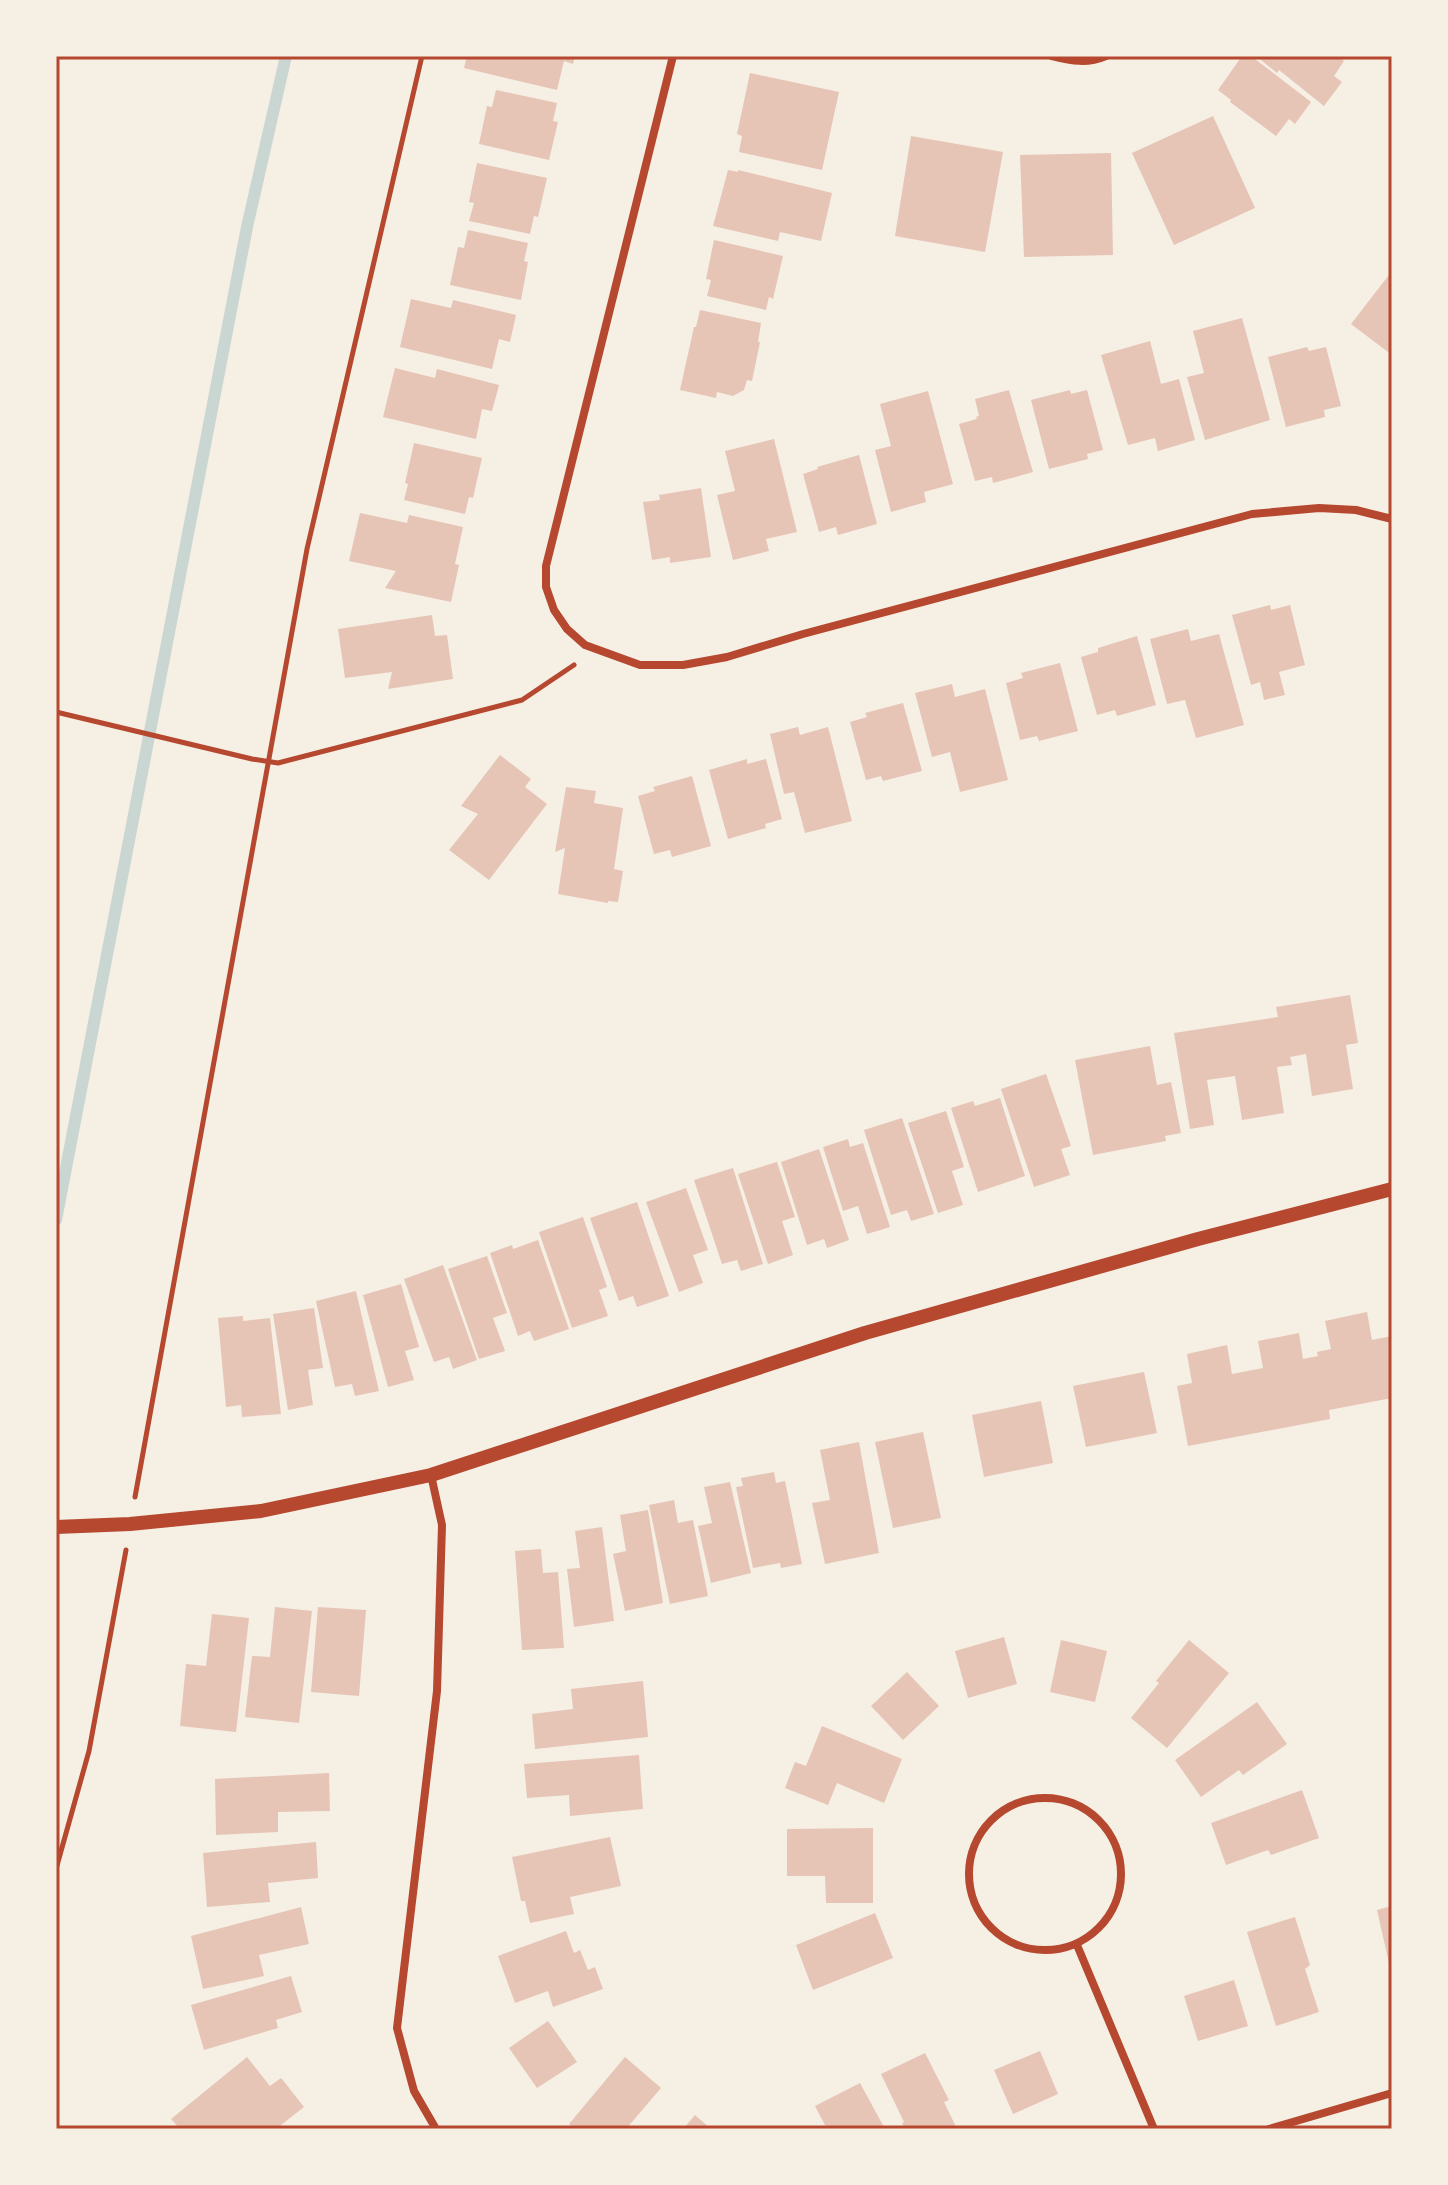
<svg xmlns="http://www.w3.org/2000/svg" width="1448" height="2185" font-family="Commissioner,sans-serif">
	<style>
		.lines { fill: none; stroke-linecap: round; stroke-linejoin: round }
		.stream { stroke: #c9d6d2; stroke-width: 12 }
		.building { fill: #e6c5b7 }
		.path { stroke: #b5482f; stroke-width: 5 }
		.minor { stroke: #b5482f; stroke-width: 8 }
		.tertiary { stroke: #b5482f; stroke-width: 14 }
		.neatline { fill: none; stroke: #b5482f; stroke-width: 3 }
	</style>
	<rect width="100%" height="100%" fill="#f6efe4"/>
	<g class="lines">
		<polyline class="stream" points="56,1220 247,227 286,56"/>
	</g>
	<g class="building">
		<polygon points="467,56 575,56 573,64 564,61 557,90 464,68"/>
		<polygon points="1242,56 1251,56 1311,102 1295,124 1289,119 1276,136 1230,102 1231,100 1218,90"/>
		<polygon points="1256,56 1338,56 1344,61 1334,76 1342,82 1324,106 1279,70 1277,73"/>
		<polygon points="750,73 839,92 822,170 739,152 742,136 737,134"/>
		<polygon points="496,90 557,103 553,121 558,122 549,160 479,144 487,106 492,107"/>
		<polygon points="1213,116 1255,208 1174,245 1132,153"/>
		<polygon points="911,136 1003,152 985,252 895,236"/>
		<polygon points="1111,153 1113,255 1024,257 1020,155"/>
		<polygon points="477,163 547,178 538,217 534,216 530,234 469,221 474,203 469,202"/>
		<polygon points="728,170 738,172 738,170 832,193 821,241 780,232 778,241 713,226"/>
		<polygon points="468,230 528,243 524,261 528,262 521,300 450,285 458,247 464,248"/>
		<polygon points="714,240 783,256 773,299 769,297 766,310 707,296 711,280 706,279"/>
		<polygon points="1392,271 1392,355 1351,324"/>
		<polygon points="411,299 451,308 453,300 516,315 510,342 499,339 492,369 400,347"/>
		<polygon points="700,310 761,323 758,342 760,342 752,381 747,380 744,390 733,396 717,392 716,398 680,390 694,327 696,327"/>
		<polygon points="1242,318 1270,420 1205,440 1187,377 1204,373 1193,331"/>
		<polygon points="1150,341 1161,384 1179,379 1195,440 1158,451 1155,438 1128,445 1101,355"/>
		<polygon points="1307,347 1309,351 1326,347 1341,406 1324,410 1325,417 1286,427 1268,357"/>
		<polygon points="395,368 435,378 437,369 499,385 492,411 482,409 476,439 383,417"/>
		<polygon points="1009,390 1033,472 993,483 992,477 975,481 959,424 977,419 976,417 979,416 975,399"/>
		<polygon points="1070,390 1071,394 1087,390 1103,450 1087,454 1088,459 1049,469 1031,400"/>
		<polygon points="928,391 953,484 924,492 926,502 891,512 875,450 891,446 880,404"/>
		<polygon points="774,439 797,532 766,539 769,551 733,560 717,495 735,491 725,451"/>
		<polygon points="414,443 482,458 473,498 469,497 465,514 404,500 408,484 405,483"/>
		<polygon points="859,455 877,524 838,535 836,527 819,532 803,474 818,469 817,467"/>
		<polygon points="701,488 711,557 670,563 670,557 652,560 643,502 660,500 659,495"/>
		<polygon points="360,513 407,523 409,515 463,527 455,564 459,565 451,602 385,588 396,571 349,561"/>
		<polygon points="1270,605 1271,610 1290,605 1305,665 1279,672 1285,695 1264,700 1260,682 1251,685 1232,615"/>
		<polygon points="432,615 435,636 447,635 453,679 388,689 392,672 345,678 338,629"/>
		<polygon points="1188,629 1191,641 1219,634 1244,725 1196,738 1185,700 1167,704 1150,639"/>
		<polygon points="1137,636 1156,705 1117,716 1115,710 1097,715 1081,657 1098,652 1098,648"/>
		<polygon points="1060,663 1078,731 1039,741 1037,736 1020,740 1006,683 1023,678 1021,673"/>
		<polygon points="952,684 955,697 985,689 1008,780 960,792 950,752 932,757 915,693"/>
		<polygon points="903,703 922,771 883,781 881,776 866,780 850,722 867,717 865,713"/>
		<polygon points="798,727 800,735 828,727 852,821 805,833 794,792 784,794 770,734"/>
		<polygon points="500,755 531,779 525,787 547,804 489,880 449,850 478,814 461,806"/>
		<polygon points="747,759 747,764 766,759 782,819 765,824 766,828 728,839 709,770"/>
		<polygon points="692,776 711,846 672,857 670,850 654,854 638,796 655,791 653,787"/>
		<polygon points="566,787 596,791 594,803 623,808 614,869 623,871 618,902 608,901 608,903 558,894 565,848 555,852"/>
		<polygon points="1350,995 1358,1043 1346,1045 1353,1089 1312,1096 1306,1054 1290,1057 1292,1065 1277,1067 1284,1113 1242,1120 1235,1076 1207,1080 1214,1125 1190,1129 1174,1033 1278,1017 1276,1007"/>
		<polygon points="1150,1046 1157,1085 1171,1082 1181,1133 1165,1136 1166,1141 1093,1155 1075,1060"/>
		<polygon points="1046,1074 1071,1146 1061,1149 1070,1175 1034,1187 1001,1089"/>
		<polygon points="1000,1098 1025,1176 978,1192 951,1108 973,1101 975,1106"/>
		<polygon points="946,1111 964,1167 952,1171 963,1205 938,1213 908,1123"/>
		<polygon points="902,1118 934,1214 911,1221 907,1210 891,1215 864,1130"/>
		<polygon points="848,1139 850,1147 863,1143 890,1227 867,1234 858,1206 843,1211 823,1147"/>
		<polygon points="819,1149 849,1240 827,1248 824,1239 807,1245 781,1162"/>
		<polygon points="777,1162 795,1217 782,1221 793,1255 768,1264 738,1174"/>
		<polygon points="733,1168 763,1264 741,1271 737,1260 722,1264 694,1180"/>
		<polygon points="686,1188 708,1250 693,1255 703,1283 679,1292 646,1202"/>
		<polygon points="637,1202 669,1296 637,1307 633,1296 619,1301 590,1218"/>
		<polygon points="583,1217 607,1287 599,1290 608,1316 572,1328 539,1232"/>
		<polygon points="538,1240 569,1329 534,1341 530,1331 518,1336 490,1253 512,1245 513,1249"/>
		<polygon points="487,1256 507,1313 493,1318 505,1351 479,1359 448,1269"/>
		<polygon points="443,1265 477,1360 453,1369 449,1357 434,1362 404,1279"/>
		<polygon points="401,1284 419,1347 405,1351 414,1380 388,1387 363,1295"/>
		<polygon points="356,1291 379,1391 355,1396 352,1384 335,1387 316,1301"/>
		<polygon points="314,1308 323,1368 308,1370 313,1405 288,1410 273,1314"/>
		<polygon points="1367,1312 1372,1340 1392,1336 1392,1398 1329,1410 1330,1419 1188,1446 1177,1386 1192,1383 1187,1354 1227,1345 1232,1374 1263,1368 1258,1341 1299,1333 1303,1359 1318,1356 1317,1352 1331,1349 1325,1321"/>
		<polygon points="243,1316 243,1321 270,1318 281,1414 242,1417 241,1405 226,1407 218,1318"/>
		<polygon points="1144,1372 1157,1433 1086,1447 1073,1386"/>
		<polygon points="1041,1401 1053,1463 984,1477 972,1415"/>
		<polygon points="923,1432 941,1518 893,1528 875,1442"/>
		<polygon points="859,1442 879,1553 825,1564 812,1503 830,1500 820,1450"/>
		<polygon points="774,1472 776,1483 785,1481 802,1564 781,1568 780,1563 753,1568 736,1487 743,1486 741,1478"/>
		<polygon points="730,1482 751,1573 711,1583 698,1526 712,1523 704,1487"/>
		<polygon points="674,1500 678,1523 693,1520 708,1596 670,1604 649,1505"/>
		<polygon points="648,1510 663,1603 625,1611 613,1554 626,1551 620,1515"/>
		<polygon points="602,1527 614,1621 574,1627 567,1569 580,1568 575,1531"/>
		<polygon points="541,1549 543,1573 558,1572 564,1648 522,1650 515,1551"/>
		<polygon points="275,1607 312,1611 299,1723 245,1717 252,1656 270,1657"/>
		<polygon points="318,1607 366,1610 359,1696 311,1692"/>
		<polygon points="212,1614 249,1618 236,1732 180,1726 186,1664 206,1666"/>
		<polygon points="1004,1637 1017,1684 968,1698 955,1651"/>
		<polygon points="1061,1640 1107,1651 1095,1702 1050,1692"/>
		<polygon points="1189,1640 1229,1673 1167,1748 1131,1718 1159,1683 1156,1681"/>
		<polygon points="907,1672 939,1706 903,1740 871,1706"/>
		<polygon points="643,1681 648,1737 535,1749 532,1714 573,1709 571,1689"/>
		<polygon points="1257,1702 1287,1744 1243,1775 1239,1770 1201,1797 1175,1760"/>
		<polygon points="822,1726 902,1759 884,1803 837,1783 828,1805 785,1788 795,1762 806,1766"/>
		<polygon points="639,1755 643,1809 570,1816 569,1795 527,1798 524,1764"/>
		<polygon points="329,1773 330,1811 278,1812 278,1832 216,1835 215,1779"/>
		<polygon points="1302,1790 1319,1838 1271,1855 1268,1850 1226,1865 1211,1823"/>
		<polygon points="873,1828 873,1903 826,1903 825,1876 787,1876 787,1829"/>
		<polygon points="610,1837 621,1886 570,1897 574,1914 530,1923 525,1901 521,1901 512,1857"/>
		<polygon points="316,1842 318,1878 268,1883 270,1902 207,1907 203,1853"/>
		<polygon points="1392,1906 1392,1972 1391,1972 1377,1910"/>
		<polygon points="301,1907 309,1944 259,1955 264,1976 203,1989 191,1936"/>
		<polygon points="875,1913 893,1958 813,1990 796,1945"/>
		<polygon points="1295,1917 1310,1965 1305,1969 1319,2012 1276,2026 1247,1932"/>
		<polygon points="566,1931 574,1953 580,1950 588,1970 595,1967 603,1989 553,2007 548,1991 515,2003 498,1956"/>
		<polygon points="291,1976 302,2012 276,2020 278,2028 204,2050 191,2005"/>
		<polygon points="1234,1980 1248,2026 1198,2041 1184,1996"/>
		<polygon points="548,2021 577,2062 537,2088 509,2048"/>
		<polygon points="1040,2051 1058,2094 1013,2114 994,2070"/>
		<polygon points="925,2053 949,2100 944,2102 957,2129 905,2129 902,2123 904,2122 881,2074"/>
		<polygon points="247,2057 270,2086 281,2078 282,2079 304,2107 276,2129 180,2129 171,2119"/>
		<polygon points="625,2057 661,2088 626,2129 575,2129 569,2124"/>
		<polygon points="860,2083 885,2129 827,2129 815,2106"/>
		<polygon points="695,2115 711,2129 683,2129"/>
	</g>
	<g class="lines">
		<g class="path">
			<polyline points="56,712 252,759 278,763 522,700 574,665"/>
			<polyline points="135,1497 307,549 422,56"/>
			<polyline points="56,1869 89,1751 126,1550"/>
		</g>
		<g class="minor">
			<polyline points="673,56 546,566 546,587 554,610 567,629 585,645 640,665 683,665 727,657 803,634 1252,514 1319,508 1356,510 1392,519"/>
			<path d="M1052 56C1072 61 1087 64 1106 56"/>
			<polyline points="431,1475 442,1525 437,1691 397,2028 414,2091 436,2129"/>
			<circle cx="1045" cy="1874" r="76"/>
			<polyline points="1077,1945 1154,2129"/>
			<polyline points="1269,2129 1392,2093"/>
		</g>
		<polyline class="tertiary" points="56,1527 130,1524 261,1511 431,1475 865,1333 1198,1239 1392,1189"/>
	</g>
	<rect width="1448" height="2185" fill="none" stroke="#f6efe4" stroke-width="116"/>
	<rect x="58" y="58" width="1332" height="2069" class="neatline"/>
</svg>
